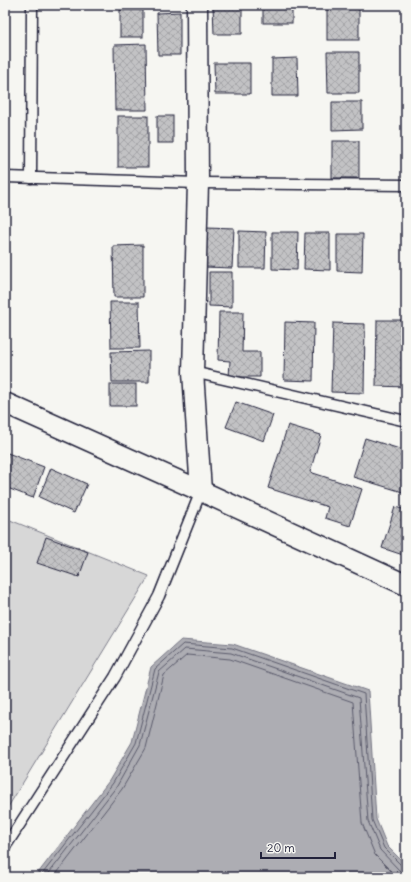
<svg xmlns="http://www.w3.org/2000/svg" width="411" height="882" font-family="Delius,sans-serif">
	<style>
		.green { fill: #d7d7d7; stroke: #7c7c89 }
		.water { fill: #adadb3; stroke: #757583 }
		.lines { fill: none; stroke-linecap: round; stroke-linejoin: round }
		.shore { stroke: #5a5a6b; stroke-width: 1 }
		.building { fill: url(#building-cross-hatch); stroke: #22223b }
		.lane-casing { stroke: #22223b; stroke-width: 13 }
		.street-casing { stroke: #22223b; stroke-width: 23 }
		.lane { stroke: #f6f6f2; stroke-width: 10 }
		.street { stroke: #f6f6f2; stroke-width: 20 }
	</style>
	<defs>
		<pattern id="building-cross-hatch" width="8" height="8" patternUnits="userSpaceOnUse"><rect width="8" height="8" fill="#c2c2c4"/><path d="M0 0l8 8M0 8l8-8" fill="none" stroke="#a6a6a9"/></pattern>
	</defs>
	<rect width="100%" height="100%" fill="#f6f6f2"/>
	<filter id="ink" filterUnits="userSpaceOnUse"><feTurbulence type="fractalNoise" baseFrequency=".025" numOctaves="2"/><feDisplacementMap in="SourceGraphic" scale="8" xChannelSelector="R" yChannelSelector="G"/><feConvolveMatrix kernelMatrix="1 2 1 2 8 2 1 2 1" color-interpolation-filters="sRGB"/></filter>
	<g filter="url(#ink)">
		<polygon class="green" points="5,518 149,576 5,812"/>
		<polygon class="water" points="181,640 233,644 368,691 376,819 387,846 406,865 406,877 35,877 109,781 132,742 151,667"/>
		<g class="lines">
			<g class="shore">
				<polyline points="40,877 113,783 136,743 155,669 183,644 232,648 364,694 372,820 384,848 402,866 406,867"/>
				<polyline points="46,877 117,786 140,745 159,672 185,649 231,653 359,698 368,821 380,850 399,870 402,872 406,872"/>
				<polyline points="54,877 122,789 146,748 164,675 187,655 230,659 353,702 362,823 375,855 394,874 398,877"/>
			</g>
		</g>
		<g class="building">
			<polygon points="213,5 242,5 242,34 214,34"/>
			<rect x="263" y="5" width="29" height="18"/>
			<rect x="327" y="5" width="32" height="35"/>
			<rect x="120" y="10" width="23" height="27"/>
			<polygon points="180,12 180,55 158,55 157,13"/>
			<polygon points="146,44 147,110 115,110 114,45"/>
			<polygon points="327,52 359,52 359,93 328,93"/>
			<polygon points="297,58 298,96 272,96 272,59"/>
			<polygon points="214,63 250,63 250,94 215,94"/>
			<polygon points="332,102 362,102 362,129 332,130"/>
			<rect x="118" y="116" width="30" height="51"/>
			<rect x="157" y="116" width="16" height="27"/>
			<rect x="332" y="141" width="27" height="37"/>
			<polygon points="207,227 234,228 232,268 205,267"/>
			<polygon points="239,231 266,232 265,268 239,268"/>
			<polygon points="272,232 298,232 297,270 272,269"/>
			<polygon points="305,233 330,233 330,270 304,269"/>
			<polygon points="337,234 363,234 362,272 337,271"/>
			<polygon points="143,245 143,297 114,297 113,246"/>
			<polygon points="209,272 232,272 232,307 209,306"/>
			<polygon points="110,302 139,302 140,348 111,348"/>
			<polygon points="219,312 243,312 242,352 260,352 260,377 229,377 230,361 218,360"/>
			<polygon points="377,320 406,320 406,387 376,386"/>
			<polygon points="285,322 314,323 313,381 284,380"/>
			<polygon points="333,323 365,324 364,393 331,392"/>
			<polygon points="149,351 149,382 112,382 111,352"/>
			<rect x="110" y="384" width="26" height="22"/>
			<polygon points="236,402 273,415 264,441 226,427"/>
			<polygon points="288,425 321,435 310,472 362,489 350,526 325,518 328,507 268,488"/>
			<polygon points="365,438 406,451 406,493 353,477"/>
			<polygon points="5,452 44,467 33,498 5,487"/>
			<polygon points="51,468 87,484 74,513 39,497"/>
			<polygon points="395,507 406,510 406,556 382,548"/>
			<polygon points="46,537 88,552 79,577 37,563"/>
		</g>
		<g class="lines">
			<g class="lane-casing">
				<g id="lane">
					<polyline points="5,177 198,183 406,185"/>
					<polyline points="31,178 32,5"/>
					<polyline points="193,372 406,421"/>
					<polyline points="5,847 115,677 159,596 201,491"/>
				</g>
			</g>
			<g class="street-casing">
				<g id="street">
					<polyline points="197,5 198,183 193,372 201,491"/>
					<polyline points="5,403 201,491 406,585"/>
				</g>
			</g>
			<use href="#lane" class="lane"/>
			<use href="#street" class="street"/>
		</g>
	</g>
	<rect width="411" height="882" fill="none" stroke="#f6f6f2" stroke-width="20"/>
	<rect x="10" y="10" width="391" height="862" fill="none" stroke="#22223b" stroke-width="1.5" filter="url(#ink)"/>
	<path d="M261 852v6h74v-6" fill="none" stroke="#22223b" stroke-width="2"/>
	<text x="267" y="852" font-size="12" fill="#22223b" stroke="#f6f6f2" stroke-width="3" paint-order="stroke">20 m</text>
</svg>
